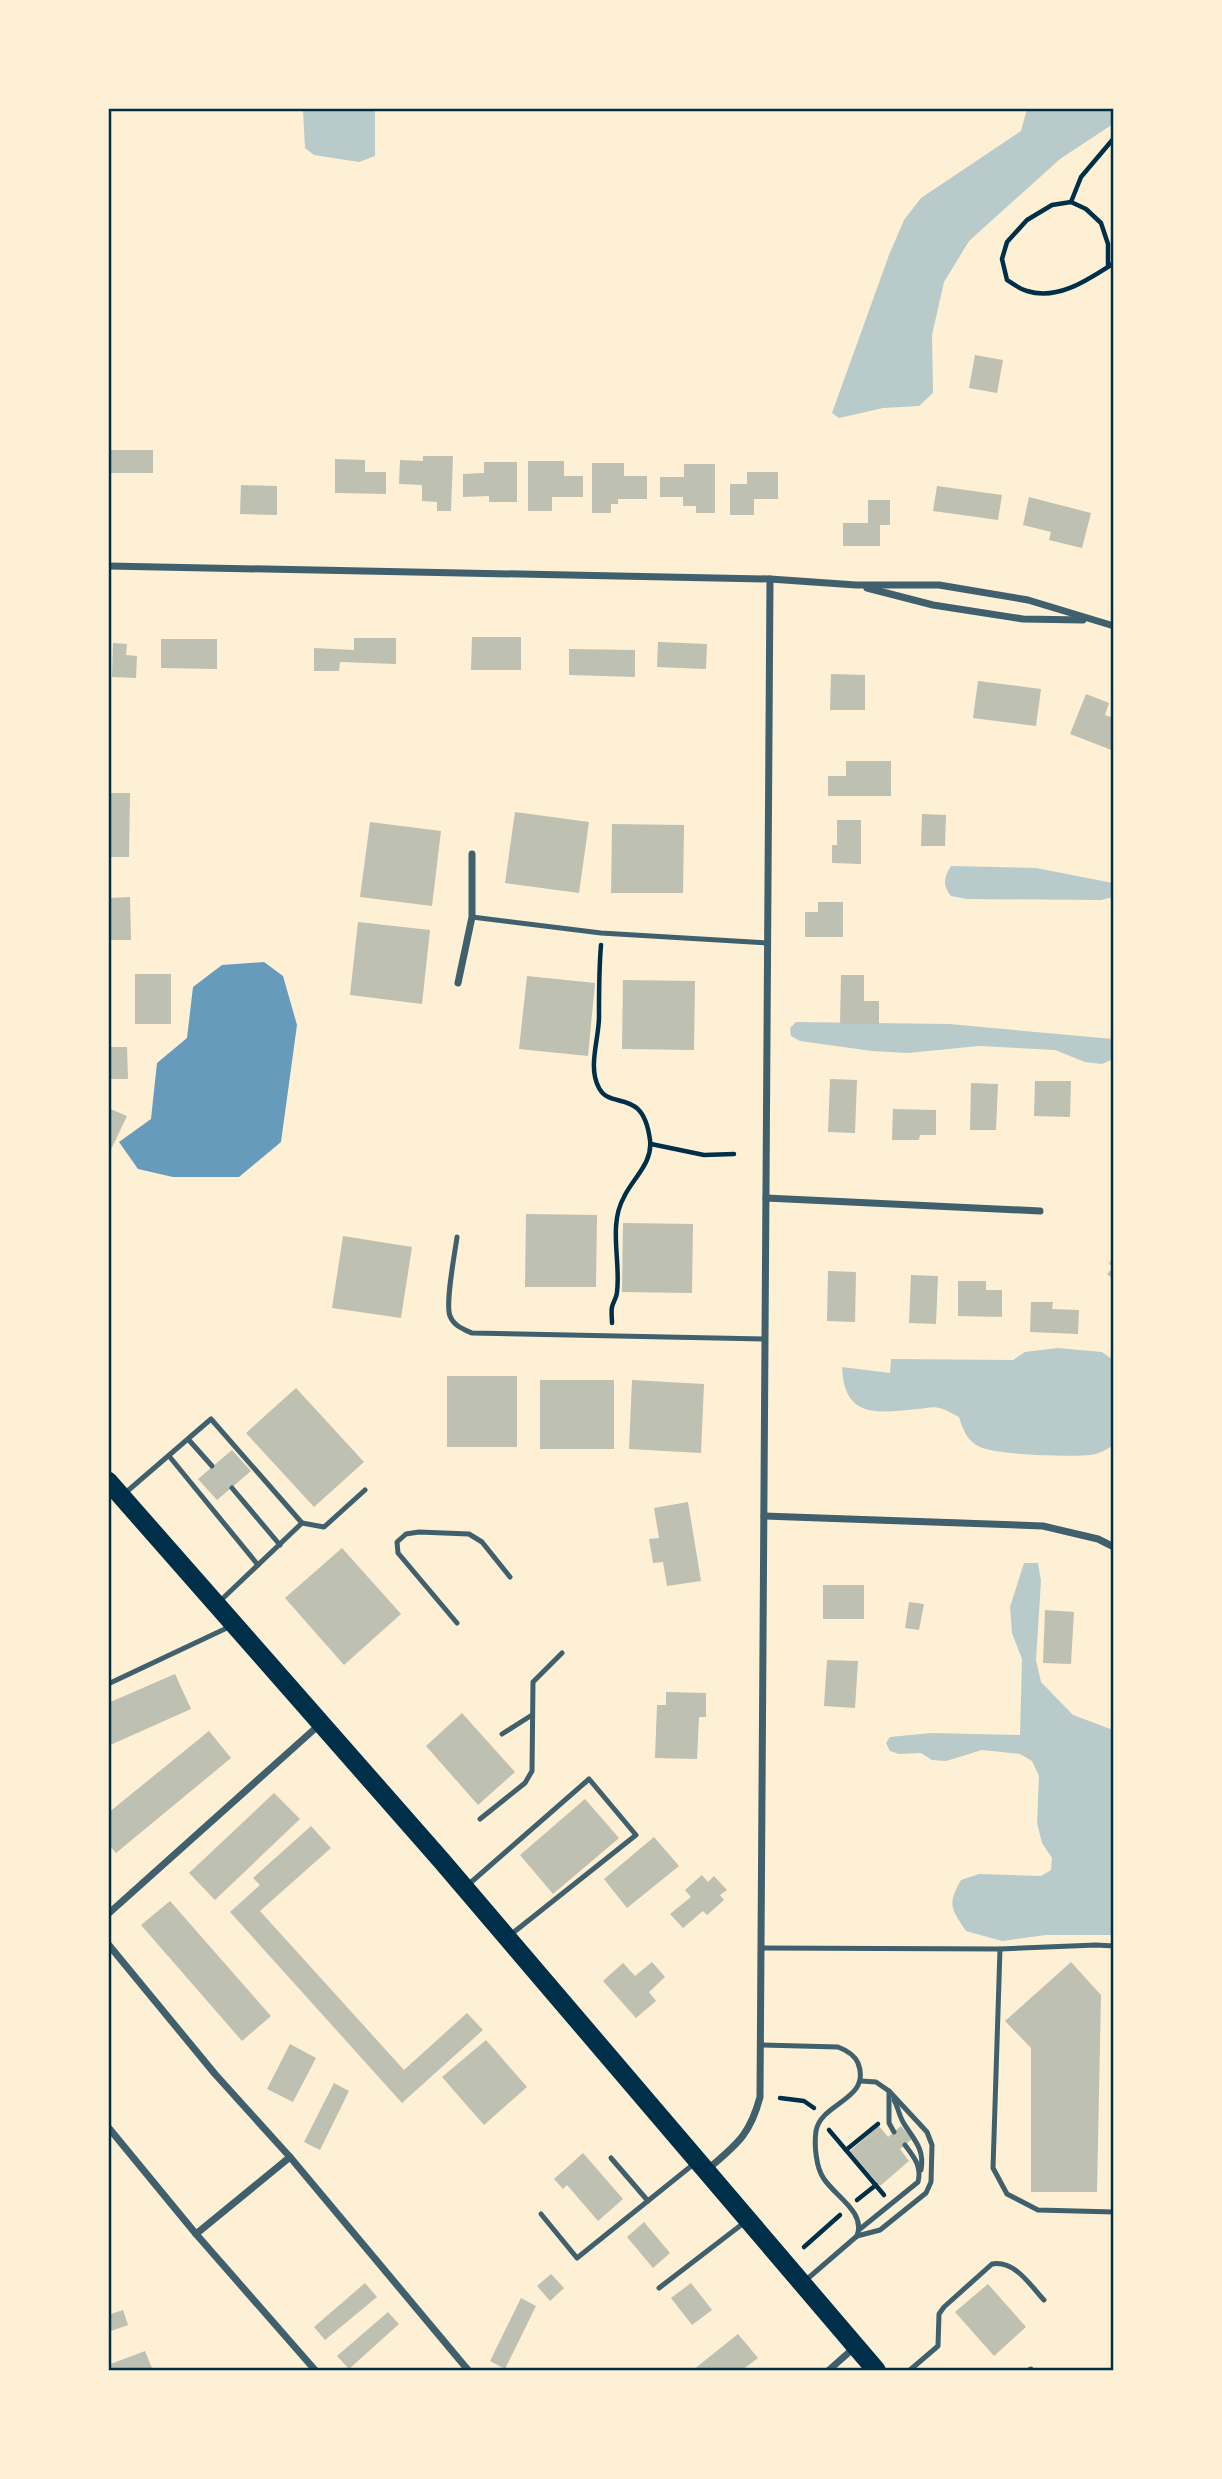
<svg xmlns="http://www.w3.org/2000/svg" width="1222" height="2479" font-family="'Golos Text',sans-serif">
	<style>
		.green { fill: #b9caca }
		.water { fill: #669bbc }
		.building { fill: #bec0b2 }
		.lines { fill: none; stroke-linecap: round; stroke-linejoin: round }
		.path { stroke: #003049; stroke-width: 4.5 }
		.service { stroke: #3f606c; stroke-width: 5 }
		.minor { stroke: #3f606c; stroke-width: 7 }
		.trunk { stroke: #003049; stroke-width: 19 }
		.neatline { fill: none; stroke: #003049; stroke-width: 2.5 }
	</style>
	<rect width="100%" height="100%" fill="#fdf0d5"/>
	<g class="green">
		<polygon points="303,109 375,109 375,156 359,162 314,155 305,148"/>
		<polygon points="1027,109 1113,109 1113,124 1060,159 969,241 944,282 932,335 933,393 919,406 883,408 839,418 832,413 889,255 904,220 921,198 1021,131"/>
		<path d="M951 866 1036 868 1113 883V897L1101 900 967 899 951 896C942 885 944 877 951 866Z"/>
		<polygon points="796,1022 949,1024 1113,1039 1113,1059 1102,1064 1085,1062 1055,1050 979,1046 908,1053 872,1051 800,1041 791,1036 790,1028"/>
		<path d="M1058 1348 1102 1352 1113 1360 1114 1443C1109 1450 1098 1454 1090 1455 1069 1457 998 1455 980 1447 967 1441 963 1430 959 1417 953 1414 945 1409 939 1408 933 1406 924 1409 917 1409 877 1413 844 1419 842 1367L890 1373 891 1359 1013 1360 1025 1352Z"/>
		<path d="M1024 1563H1038L1041 1581 1036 1660 1041 1682 1073 1715 1113 1730V1935H1046L1002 1941 966 1931C951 1908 947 1905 961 1880L979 1874 1041 1876 1051 1870 1052 1858 1042 1843 1037 1823 1039 1776 1032 1761 1020 1754 982 1750 946 1761 932 1760 921 1753 899 1754 890 1751 886 1743 890 1737 931 1733 1020 1735 1022 1659 1012 1633 1010 1607Z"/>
	</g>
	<polygon class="water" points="264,962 283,976 297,1025 281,1142 239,1177 173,1177 138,1169 119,1142 151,1119 157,1063 187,1038 193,987 222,965"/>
	<g class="building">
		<polygon points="975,355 1003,360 997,393 969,388"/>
		<rect x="108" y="450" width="45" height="23"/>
		<polygon points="423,456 453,456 451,511 437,511 437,502 422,501 422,485 399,484 400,460 423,461"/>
		<polygon points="335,459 365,460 365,472 386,472 386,494 335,493"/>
		<polygon points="528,461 564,461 564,476 583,476 583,497 552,497 552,511 528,511"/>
		<polygon points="484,462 517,462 517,502 489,502 489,496 463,497 463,474 484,473"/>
		<polygon points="592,463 624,463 624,476 647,476 647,499 618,499 618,504 611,504 611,513 592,513"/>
		<polygon points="684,464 715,464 715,513 696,513 696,506 683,506 683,497 660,497 660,477 684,477"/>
		<polygon points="747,472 778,472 778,499 754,499 754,515 730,515 730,484 747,484"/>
		<polygon points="241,485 277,486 277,515 240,514"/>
		<polygon points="937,486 1002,495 998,520 933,511"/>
		<polygon points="1029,497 1091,513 1082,548 1049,540 1051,532 1023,525"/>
		<polygon points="868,500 890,500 890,525 880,525 880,546 843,546 843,523 868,523"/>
		<polygon points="472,637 521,637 521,670 471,670"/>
		<polygon points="354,638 396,638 396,664 340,662 339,671 314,671 314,648 354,650"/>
		<polygon points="161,639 217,639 217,669 161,668"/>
		<polygon points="658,642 707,644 706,669 657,667"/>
		<polygon points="113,643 127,644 126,655 137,656 136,678 112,677"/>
		<polygon points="569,649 635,650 635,677 569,675"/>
		<polygon points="831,674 865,675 865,710 830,710"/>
		<polygon points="978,681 1041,689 1036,726 973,718"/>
		<polygon points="1086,694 1109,703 1105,715 1114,718 1114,751 1070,734"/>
		<polygon points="846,761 891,761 891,796 828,796 828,776 846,776"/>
		<polygon points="108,793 130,793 129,857 108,857"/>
		<polygon points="515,812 589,822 579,893 505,883"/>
		<polygon points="922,814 946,815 945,846 921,846"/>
		<polygon points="837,820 861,820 861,864 832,863 832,845 837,845"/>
		<polygon points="370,822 441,831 432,906 360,897"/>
		<polygon points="612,824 684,825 683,893 611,893"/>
		<polygon points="130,897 131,940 108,940 108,898"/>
		<polygon points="818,902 843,902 843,937 805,937 805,912 818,912"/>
		<polygon points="358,922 430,930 422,1004 350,995"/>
		<rect x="135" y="974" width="36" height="50"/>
		<polygon points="841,975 864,975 864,1001 879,1001 879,1024 840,1024"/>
		<polygon points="527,976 595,983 588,1056 519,1049"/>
		<polygon points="623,980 695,981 694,1050 622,1049"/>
		<polygon points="108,1047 127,1047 128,1079 108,1079"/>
		<polygon points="830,1079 857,1080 855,1133 828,1132"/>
		<polygon points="1035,1081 1071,1081 1070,1117 1034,1116"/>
		<polygon points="971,1083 998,1084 996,1130 970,1130"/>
		<polygon points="108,1108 127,1116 108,1156"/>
		<polygon points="893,1109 936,1110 936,1135 920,1135 919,1140 892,1140"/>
		<polygon points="526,1214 597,1215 596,1287 525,1287"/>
		<polygon points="623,1223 693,1224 692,1293 622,1292"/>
		<polygon points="343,1236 412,1247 401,1318 332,1308"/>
		<polygon points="1114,1258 1114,1280 1107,1274 1113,1268 1109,1263"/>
		<polygon points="828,1271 856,1272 855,1322 827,1321"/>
		<polygon points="911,1275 938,1276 936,1324 909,1323"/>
		<polygon points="958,1281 986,1281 986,1290 1002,1290 1002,1317 958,1316"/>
		<polygon points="1031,1302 1053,1302 1052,1309 1079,1310 1078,1334 1030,1332"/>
		<rect x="447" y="1376" width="70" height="71"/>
		<rect x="540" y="1380" width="74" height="69"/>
		<polygon points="632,1380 704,1384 701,1453 629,1449"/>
		<polygon points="296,1388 364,1462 314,1507 246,1433"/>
		<polygon points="232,1450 251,1471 217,1500 198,1479"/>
		<polygon points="688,1502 701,1581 667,1586 663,1562 653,1563 649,1539 659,1538 654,1508"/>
		<polygon points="342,1548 401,1614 344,1665 285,1598"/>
		<rect x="823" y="1585" width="41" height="34"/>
		<polygon points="909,1602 924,1604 919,1630 905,1628"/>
		<polygon points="1045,1610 1074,1612 1071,1664 1043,1663"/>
		<polygon points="827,1660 858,1661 855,1708 824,1706"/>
		<polygon points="175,1674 191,1709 108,1746 108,1703"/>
		<polygon points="666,1692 706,1693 706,1717 699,1717 697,1759 655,1758 657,1705 666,1705"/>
		<polygon points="462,1713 515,1772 478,1805 426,1746"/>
		<polygon points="209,1731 231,1758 116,1853 108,1844 108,1813"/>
		<polygon points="274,1793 300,1819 215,1900 189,1873"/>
		<polygon points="585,1799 619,1838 553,1894 520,1855"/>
		<polygon points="311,1826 331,1848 260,1911 404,2070 467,2013 483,2030 402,2103 230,1912 260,1885 253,1878"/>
		<polygon points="654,1837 679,1866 627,1908 604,1879"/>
		<polygon points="702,1875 708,1882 714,1876 727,1890 720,1895 724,1900 707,1915 703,1911 683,1928 670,1914 691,1897 685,1890"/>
		<polygon points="170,1901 271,2016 242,2041 141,1925"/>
		<polygon points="652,1962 665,1977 649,1992 656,2001 636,2018 603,1981 623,1963 635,1976"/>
		<polygon points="1071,1962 1101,1995 1097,2192 1031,2192 1031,2048 1005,2021"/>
		<polygon points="486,2040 527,2087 484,2125 442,2077"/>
		<polygon points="290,2044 316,2058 293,2102 267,2089"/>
		<polygon points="334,2083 349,2091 320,2150 304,2142"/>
		<polygon points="879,2126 888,2137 901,2126 912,2139 900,2149 909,2161 880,2186 850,2151"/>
		<polygon points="583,2153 623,2199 598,2221 567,2185 563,2189 554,2179"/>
		<polygon points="644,2222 670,2253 653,2268 627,2237"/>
		<polygon points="551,2274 564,2288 550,2301 537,2286"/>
		<polygon points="365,2283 377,2297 325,2340 314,2327"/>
		<polygon points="691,2283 712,2310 692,2325 671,2298"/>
		<polygon points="988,2284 1026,2327 994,2356 955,2312"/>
		<polygon points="521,2298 536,2306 505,2369 490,2361"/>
		<polygon points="123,2310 128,2325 108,2332 108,2315"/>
		<polygon points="388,2312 399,2324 349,2369 337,2356"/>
		<polygon points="738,2334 758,2358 742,2370 693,2370"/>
		<polygon points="145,2351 152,2368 144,2370 108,2370 108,2365"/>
	</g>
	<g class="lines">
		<g class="path">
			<polyline points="1071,202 1081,177 1114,138"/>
			<path d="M1108 267V244L1101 223 1086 209 1071 202 1052 205 1027 220 1007 242 1002 259 1007 280C1013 284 1020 289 1027 291 1058 301 1089 279 1114 263"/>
			<path d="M601 945C599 968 599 991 599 1014 600 1037 587 1066 599 1088 611 1111 643 1086 650 1140 653 1163 633 1178 624 1197 608 1225 621 1262 617 1292 617 1297 613 1302 612 1307 611 1312 612 1318 612 1323"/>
			<polyline points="651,1144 704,1155 734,1154"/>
			<polyline points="780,2098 804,2101 814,2108"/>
			<polyline points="829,2130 884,2195"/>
			<polyline points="846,2150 878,2124"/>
			<polyline points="857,2200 876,2185"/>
			<polyline points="804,2247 840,2215"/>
		</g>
		<g class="service">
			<polyline points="472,917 601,933 768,943"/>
			<path d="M457 1237C455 1253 445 1303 450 1316 454 1326 463 1329 472 1333L765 1339"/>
			<polyline points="188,1439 212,1466"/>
			<polyline points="169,1456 258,1565"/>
			<polyline points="232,1488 280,1545"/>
			<polyline points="124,1494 211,1419 302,1523 219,1602"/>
			<polyline points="302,1523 324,1527 365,1490"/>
			<polyline points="457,1623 398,1553 397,1542 406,1534 419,1532 469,1534 482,1542 510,1577"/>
			<polyline points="108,1684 229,1627"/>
			<polyline points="502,1734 532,1715"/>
			<polyline points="480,1819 525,1783 532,1771 533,1682 562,1653"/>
			<polyline points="469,1884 589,1779 636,1835 509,1936"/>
			<polyline points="761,1948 1000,1949 1096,1945 1114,1946"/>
			<polyline points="1000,1949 993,2168 1007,2194 1038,2210 1114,2212"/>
			<path d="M760 2045 838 2047C846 2050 854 2054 858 2063 872 2100 821 2102 816 2131 814 2145 816 2168 824 2179 836 2197 866 2212 857 2236L806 2280"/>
			<polyline points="861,2081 876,2082 889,2091 889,2123 894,2132"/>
			<path d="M894 2100C898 2107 899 2115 903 2122 913 2139 925 2148 921 2170"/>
			<polyline points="611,2158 648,2201"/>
			<polyline points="541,2214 577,2258 695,2163"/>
			<path d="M860 2229 918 2182C922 2166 914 2157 905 2145"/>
			<polyline points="857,2236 880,2230 926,2193 931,2182 932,2145 927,2132 889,2091"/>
			<polyline points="659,2288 745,2222"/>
			<path d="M910 2370 938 2346 939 2314 944 2307 992 2264C1015 2260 1030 2285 1044 2300"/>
			<polyline points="1029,2370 1031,2369"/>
		</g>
		<g class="minor">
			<polyline points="108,566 770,579 856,585 939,585 1028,600 1114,626"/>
			<polyline points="867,588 933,605 1023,619 1083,620"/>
			<polyline points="458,983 472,917 472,854"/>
			<polyline points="766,1198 1040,1211"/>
			<polyline points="764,1516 1043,1526 1098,1539 1114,1547"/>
			<polyline points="108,1914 319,1725"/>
			<polyline points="108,1944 215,2074 290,2157 468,2370"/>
			<polyline points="108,2127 196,2234 315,2370"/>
			<path d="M708 2169C737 2144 750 2135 760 2097L770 579"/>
			<polyline points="196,2234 290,2157"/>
			<polyline points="829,2370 855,2347"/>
		</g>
		<polyline class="trunk" points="108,1481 441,1860 876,2370"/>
	</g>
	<rect width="1222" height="2479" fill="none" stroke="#fdf0d5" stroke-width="220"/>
	<rect x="110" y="110" width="1002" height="2259" class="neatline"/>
</svg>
